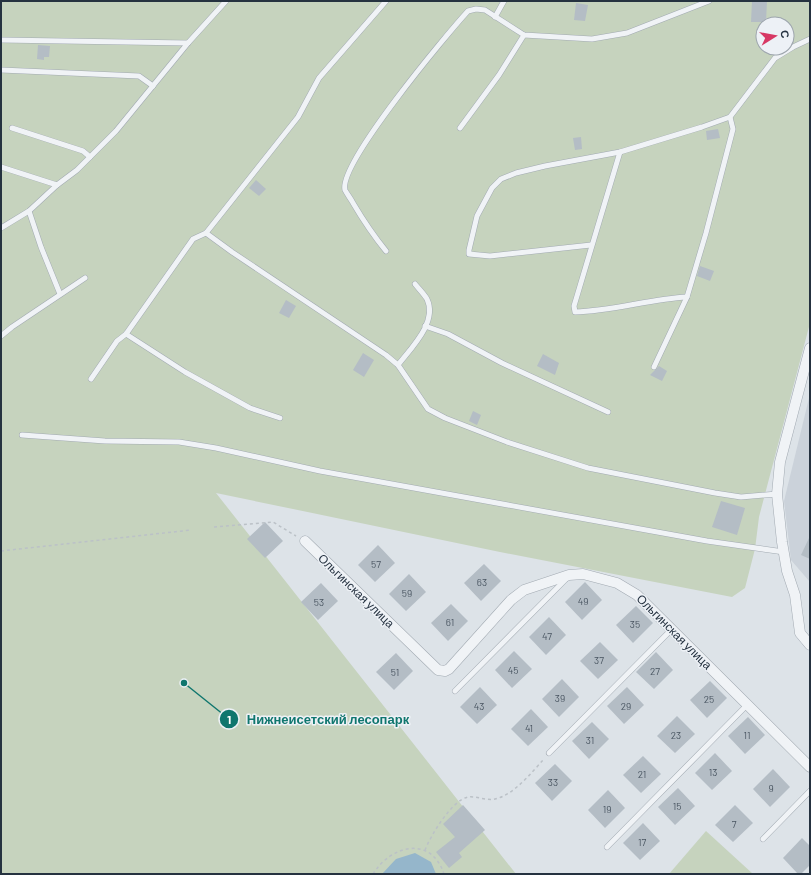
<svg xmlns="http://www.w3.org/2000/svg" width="811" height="875" font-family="Barlow,sans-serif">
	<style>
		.built { fill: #cbd2da }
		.green { fill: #c6d3be; fill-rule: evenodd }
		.water { fill: #95b6cb }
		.building { fill: #b4bdc5 }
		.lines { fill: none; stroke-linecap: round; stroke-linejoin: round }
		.service-casing { stroke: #a2aab2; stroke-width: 6 }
		.minor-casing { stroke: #a2aab2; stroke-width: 11 }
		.path { stroke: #bbc1c7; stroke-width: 1.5; stroke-dasharray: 3 3; stroke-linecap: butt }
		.service { stroke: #f0f3f6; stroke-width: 5 }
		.minor { stroke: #f0f3f6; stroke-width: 10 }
		.labels { text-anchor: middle; stroke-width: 3; stroke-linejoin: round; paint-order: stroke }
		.number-label { font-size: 10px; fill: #495561 }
		.street-label { font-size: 12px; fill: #253240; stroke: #edf1f6 }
		.leader { fill: none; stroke: #0f766e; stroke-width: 1.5 }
		.callout-dot { fill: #0f766e; stroke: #edf1f6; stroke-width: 1.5 }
		.mark-label { font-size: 12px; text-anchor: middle; font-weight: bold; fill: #fff }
		.callout-label { font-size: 13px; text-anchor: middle; font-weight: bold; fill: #0f766e; stroke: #edf1f6; stroke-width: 3; stroke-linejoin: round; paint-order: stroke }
	</style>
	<rect width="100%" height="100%" fill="#dde3e8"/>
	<polygon class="built" points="810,394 810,582 791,560 784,501"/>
	<g class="green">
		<path d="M1 1H810V323L759 517 755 549 745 588 732 597 500 552 216 493 516 874H1ZM763 24H787V48H763Z"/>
		<polygon points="706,831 753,874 669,874"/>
	</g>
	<polygon class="water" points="415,853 431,862 436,874 382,874 396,859"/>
	<g class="building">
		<polygon points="752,1 767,1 766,22 751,22"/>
		<polygon points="576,3 588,5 585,21 574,20"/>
		<polygon points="38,45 50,46 49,57 44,57 44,60 37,59"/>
		<polygon points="718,129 720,138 707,140 706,131"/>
		<polygon points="581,137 582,149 575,150 573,138"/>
		<polygon points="256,180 266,189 259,196 249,188"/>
		<polygon points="700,266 714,271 710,281 697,276"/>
		<polygon points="286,300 296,306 289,318 279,313"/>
		<polygon points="363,353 374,360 364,377 353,370"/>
		<polygon points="543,354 559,363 555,375 537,366"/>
		<polygon points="659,366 667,371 662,381 650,375"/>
		<polygon points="473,411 481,415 477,425 469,421"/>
		<polygon points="721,501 745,508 737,535 712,527"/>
		<polygon points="265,522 283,541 265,558 247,539"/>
		<polygon points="810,536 810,559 801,555"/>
		<polygon points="378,545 395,563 375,582 358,565"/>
		<polygon points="484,564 501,581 481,601 464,583"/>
		<polygon points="409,574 426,592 406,611 389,594"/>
		<polygon points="585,582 602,600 582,620 565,602"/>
		<polygon points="321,583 338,601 318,620 301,602"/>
		<polygon points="451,604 468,621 448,641 431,623"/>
		<polygon points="636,606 653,623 633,643 616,625"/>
		<polygon points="549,617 566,635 546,655 529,637"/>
		<polygon points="600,642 618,660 598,679 580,661"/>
		<polygon points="514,651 532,669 512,688 495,670"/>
		<polygon points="656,652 673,670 654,689 636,672"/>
		<polygon points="396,653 413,671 394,690 376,672"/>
		<polygon points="562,679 579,697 559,717 542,699"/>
		<polygon points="710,681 727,698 707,718 690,700"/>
		<polygon points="480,687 497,705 477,724 460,707"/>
		<polygon points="627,687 644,705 624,724 607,706"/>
		<polygon points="531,709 548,727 528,746 511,729"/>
		<polygon points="677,716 695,734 675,753 657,736"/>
		<polygon points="748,717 765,735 745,754 728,736"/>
		<polygon points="592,722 609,739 589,759 572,741"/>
		<polygon points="715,753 732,771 712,790 695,773"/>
		<polygon points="643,756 661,774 641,793 623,775"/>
		<polygon points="555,764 572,781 552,801 535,783"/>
		<polygon points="773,769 790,787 770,807 753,789"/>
		<polygon points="678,788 695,806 675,825 658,807"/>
		<polygon points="608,790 625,808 605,828 588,810"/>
		<polygon points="463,805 485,830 459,853 462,857 449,868 436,852 455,837 443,824"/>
		<polygon points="735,805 753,823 733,842 715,825"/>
		<polygon points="643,823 660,841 640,860 623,843"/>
		<polygon points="802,838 810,846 810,865 801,874 798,874 783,858"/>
	</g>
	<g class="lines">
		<g class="service-casing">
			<g id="service">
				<polyline points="495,17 504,1"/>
				<polyline points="1,40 188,43"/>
				<polyline points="1,70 139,76 153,86"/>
				<polyline points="12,128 83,151 90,157"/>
				<polyline points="460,128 499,75 524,35"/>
				<path d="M620 152 574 306 575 312C613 311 650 299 687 297"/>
				<polyline points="1,167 57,185 77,170 116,131 188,43 226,1"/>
				<polyline points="29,211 41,247 60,294"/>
				<polyline points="1,228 29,211 57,185"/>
				<polyline points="206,233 232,252 386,355 398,365 428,409 445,418 507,442 588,468 715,493 741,497 777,494"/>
				<polyline points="591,245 490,256 469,254 469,250 477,216 492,188 501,179 516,173 545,166 620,152 702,127 730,117 775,58 793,47 810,39"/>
				<path d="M386 251C373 235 363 220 353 203 351 199 347 194 345 190 338 164 447 34 468 11L476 9 485 10 524 35 592 39 627 33 709 1"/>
				<polyline points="425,326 448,334 502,363 608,412"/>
				<polyline points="126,334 185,372 250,408 280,418"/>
				<polyline points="1,336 12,327 85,278"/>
				<path d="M398 365C411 348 438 322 427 299 424 294 419 289 415 284"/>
				<polyline points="654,367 687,297 706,233 733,129 730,117"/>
				<polyline points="91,379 117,341 126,334 193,239 206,233 298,117 319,78 386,1"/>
				<polyline points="22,435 105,441 179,442 216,448 320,471 707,541 784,552"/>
				<polyline points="455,691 566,579"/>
				<polyline points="549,753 671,630"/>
				<polyline points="763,839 810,791"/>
				<polyline points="607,847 747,705"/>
			</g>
		</g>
		<g class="minor-casing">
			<g id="minor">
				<polyline points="810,348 780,462 777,494 782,542 787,571 795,595 800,633 810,645"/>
				<polyline points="305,541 438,670 445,671 449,669 511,600 524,590 569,575 583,574 617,583 637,595 810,767"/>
			</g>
		</g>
		<g class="path">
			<polyline points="214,527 273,522 296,536"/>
			<polyline points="1,551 191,530"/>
			<path d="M425 850C431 835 452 800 468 797 477 796 487 801 495 799 514 795 532 772 544 759"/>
			<path d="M373 874C391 845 431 835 444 874"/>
		</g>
		<use href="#service" class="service"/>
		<use href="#minor" class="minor"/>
	</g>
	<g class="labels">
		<g class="number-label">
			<text x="376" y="568">57</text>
			<text x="482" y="586">63</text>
			<text x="407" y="597">59</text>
			<text x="583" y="605">49</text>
			<text x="319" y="606">53</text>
			<text x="450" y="626">61</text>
			<text x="635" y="628">35</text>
			<text x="547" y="640">47</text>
			<text x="599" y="664">37</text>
			<text x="513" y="674">45</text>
			<text x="655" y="675">27</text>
			<text x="395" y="676">51</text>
			<text x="560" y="702">39</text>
			<text x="709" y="703">25</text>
			<text x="479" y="710">43</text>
			<text x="626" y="710">29</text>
			<text x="529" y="732">41</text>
			<text x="676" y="739">23</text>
			<text x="747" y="739">11</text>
			<text x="590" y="744">31</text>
			<text x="713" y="776">13</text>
			<text x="642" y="778">21</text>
			<text x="553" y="786">33</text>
			<text x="771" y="792">9</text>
			<text x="677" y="810">15</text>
			<text x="607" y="813">19</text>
			<text x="734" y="828">7</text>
			<text x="642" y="846">17</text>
		</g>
		<g class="street-label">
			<text transform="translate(356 591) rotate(44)" y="4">Ольгинская улица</text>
			<text transform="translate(674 632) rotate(45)" y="4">Ольгинская улица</text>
		</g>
	</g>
	<path class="leader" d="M184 683L229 719"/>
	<g class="callout-dot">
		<circle cx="184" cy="683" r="4"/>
		<circle cx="229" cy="719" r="10"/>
	</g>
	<g class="mark-label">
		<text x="229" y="724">1</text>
	</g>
	<g class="callout-label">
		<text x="328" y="724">Нижнеисетский лесопарк</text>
	</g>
	<rect width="811" height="875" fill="none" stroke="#253240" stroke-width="4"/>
	<g transform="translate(775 36) rotate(79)"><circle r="19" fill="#edf1f6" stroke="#9da5ad"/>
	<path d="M0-3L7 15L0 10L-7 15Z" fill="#d73864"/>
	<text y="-6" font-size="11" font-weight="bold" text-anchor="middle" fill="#253240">С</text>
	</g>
</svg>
